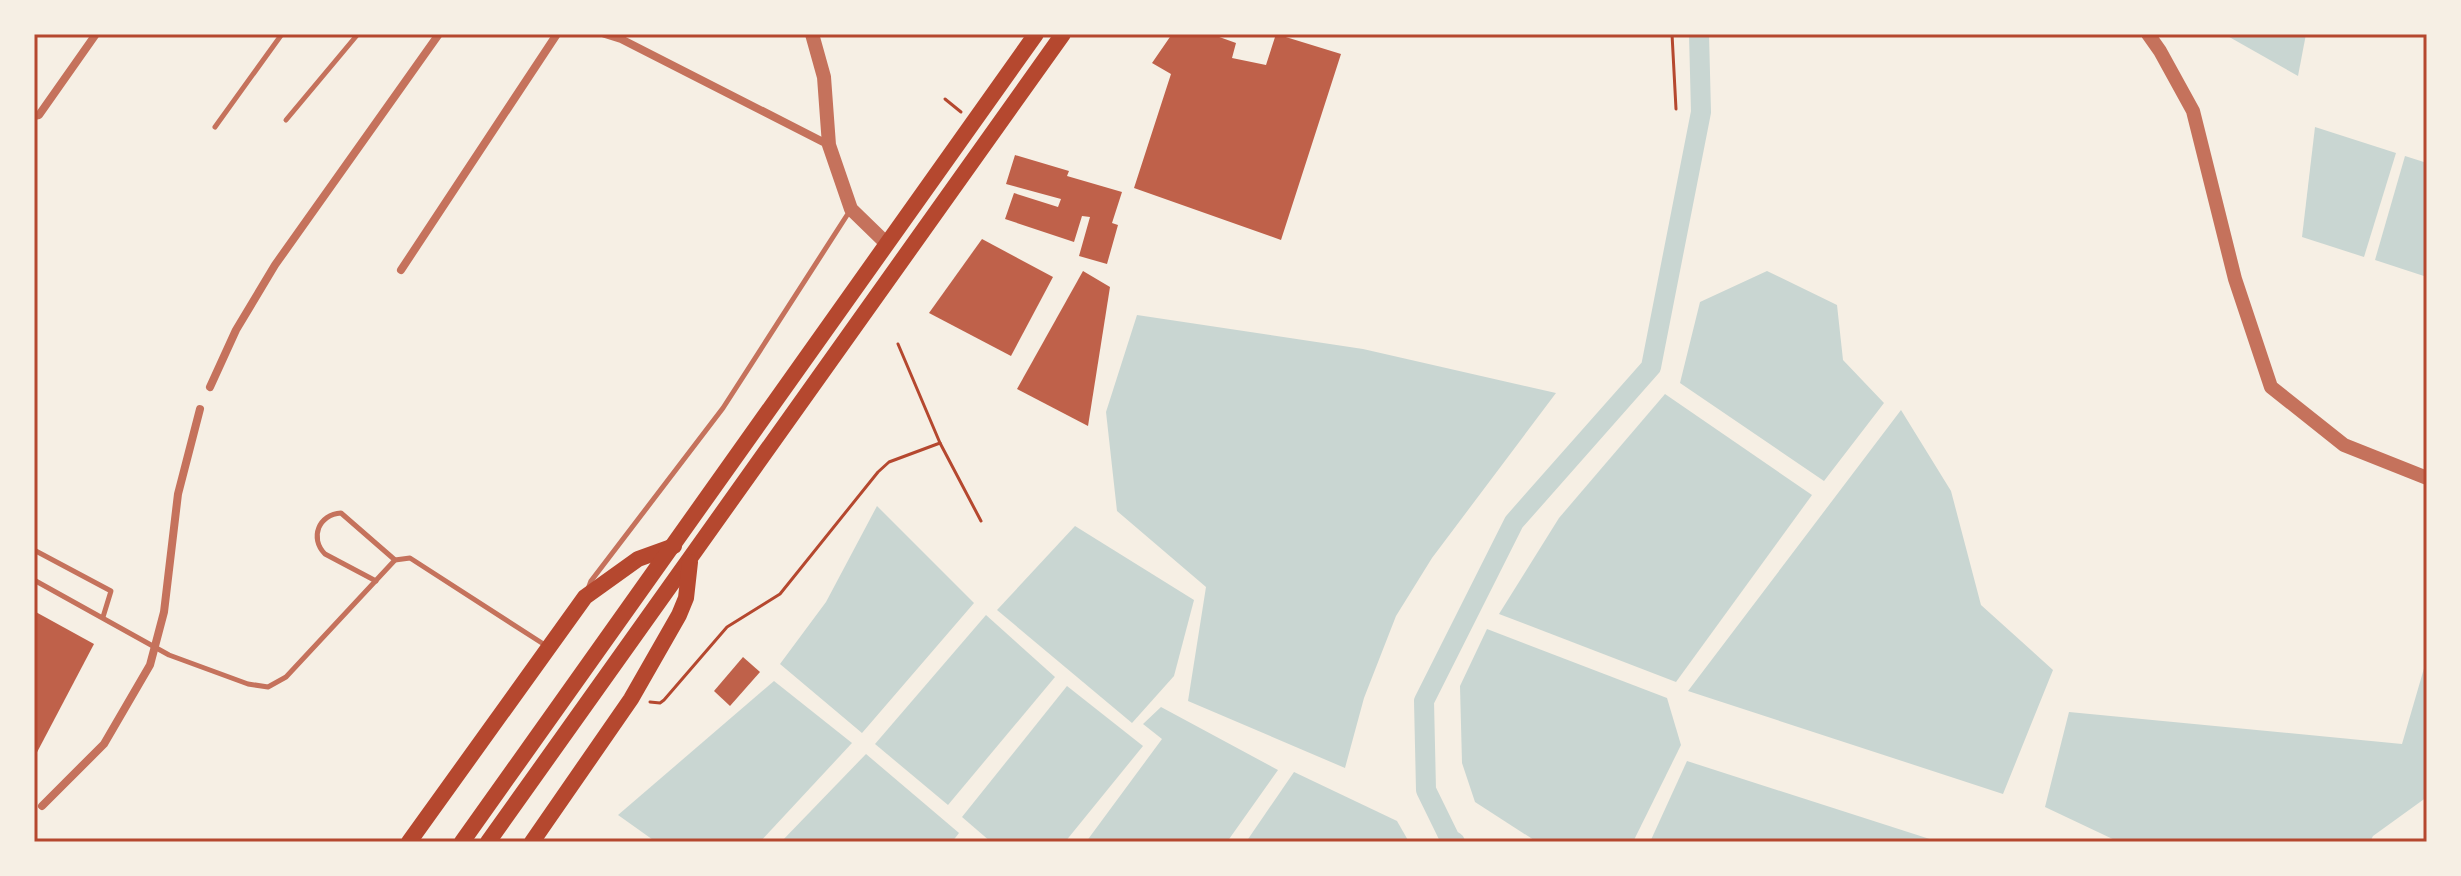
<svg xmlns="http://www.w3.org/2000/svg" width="2461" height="876" font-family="Arial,sans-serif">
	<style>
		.water { fill: #c9d6d2 }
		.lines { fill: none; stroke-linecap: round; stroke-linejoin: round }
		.canal { stroke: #c9d6d2; stroke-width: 20 }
		.building { fill: #bf614a }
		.path { stroke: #b5482f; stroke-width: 3 }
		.service { stroke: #c5725c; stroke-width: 5 }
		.minor { stroke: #c5725c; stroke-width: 8 }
		.tertiary { stroke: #c5725c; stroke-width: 14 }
		.primary { stroke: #b5482f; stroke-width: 16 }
		.neatline { fill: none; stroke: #b5482f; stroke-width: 3 }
	</style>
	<rect width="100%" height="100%" fill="#f6efe4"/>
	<g class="water">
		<polygon points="2224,34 2306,34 2298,76"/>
		<polygon points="2315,127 2396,153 2364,257 2302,237"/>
		<polygon points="2405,156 2427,163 2427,277 2375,260"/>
		<polygon points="1767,271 1837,305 1843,360 1884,403 1824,481 1680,383 1700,302"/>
		<polygon points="1137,315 1363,349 1556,393 1432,558 1396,616 1364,698 1345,768 1188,701 1206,587 1117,511 1106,412"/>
		<polygon points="1665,394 1812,495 1676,682 1499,614 1559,518"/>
		<polygon points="1901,410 1951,491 1981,605 2053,670 2003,794 1688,691"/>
		<polygon points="877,506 974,603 862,733 780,664 826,602"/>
		<polygon points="1075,526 1194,600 1174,676 1132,723 997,610"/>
		<polygon points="986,615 1055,677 948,805 875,744"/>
		<polygon points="1487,629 1667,698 1681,745 1633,842 1537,842 1475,802 1462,763 1460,686"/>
		<polygon points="2427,658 2427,797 2373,836 2370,842 2119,842 2045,807 2069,712 2402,744"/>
		<polygon points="774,681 852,743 760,842 656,842 618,815"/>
		<polygon points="1067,686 1143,746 1065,842 991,842 962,817"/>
		<polygon points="1161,707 1278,770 1227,842 1086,842 1162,739 1143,724"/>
		<polygon points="866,754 959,833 952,842 781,842"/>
		<polygon points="1687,761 1939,842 1650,842"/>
		<polygon points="1294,772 1397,821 1409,842 1246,842"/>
	</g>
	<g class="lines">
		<polyline class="canal" points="1455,842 1450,839 1426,790 1424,701 1514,522 1651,367 1701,112 1699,34"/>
	</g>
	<g class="building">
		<polygon points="1172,34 1211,34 1236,43 1232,58 1266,65 1276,34 1341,54 1281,240 1134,188 1171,74 1152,63"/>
		<polygon points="1015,155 1069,171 1067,176 1122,192 1112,223 1118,225 1107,264 1079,256 1090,217 1082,216 1074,242 1005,219 1014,193 1058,207 1061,199 1006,184"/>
		<polygon points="982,239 1053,277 1011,356 929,313"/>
		<polygon points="1083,271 1110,287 1088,426 1017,389"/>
		<polygon points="34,611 94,644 34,758"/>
		<polygon points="743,657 760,672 730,706 714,691"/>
	</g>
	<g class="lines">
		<g class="path">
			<polyline points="1672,34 1676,109"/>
			<polyline points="945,99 961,112"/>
			<polyline points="898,344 940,443 981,521"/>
			<polyline points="650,702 660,703 664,700 727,627 780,594 878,472 889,462 940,443"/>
		</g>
		<g class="service">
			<polyline points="286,120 358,34"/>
			<polyline points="215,127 282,34"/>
			<polyline points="34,550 111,591 103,617"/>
			<polyline points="34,580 169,655 248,684 268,687 286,677 395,560 410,558 545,645"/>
			<path d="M376 581 325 554C309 538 319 514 341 513L395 560"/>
			<polyline points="588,589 591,581 723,408 851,209"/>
		</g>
		<g class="minor">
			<polyline points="605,34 621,39 829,145"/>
			<polyline points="34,116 39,115 96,34"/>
			<polyline points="401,270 557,34"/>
			<polyline points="210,387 236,330 275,265 439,34"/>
			<polyline points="42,806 104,744 150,665 164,612 178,494 200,409"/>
		</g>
		<g class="tertiary">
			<polyline points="812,34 824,77 829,145 851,209 887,244"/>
			<polyline points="2148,34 2160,51 2193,111 2235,279 2271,387 2344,445 2427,478"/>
		</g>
		<g class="primary">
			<polyline points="409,842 585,597 638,559 674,546"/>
			<polyline points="462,842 1036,34"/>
			<polyline points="488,842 1063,34"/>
			<polyline points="532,842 631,699 679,615 686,598 690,562"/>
		</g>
	</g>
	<rect width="2461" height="876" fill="none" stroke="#f6efe4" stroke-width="72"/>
	<rect x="36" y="36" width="2389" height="804" class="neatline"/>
</svg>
